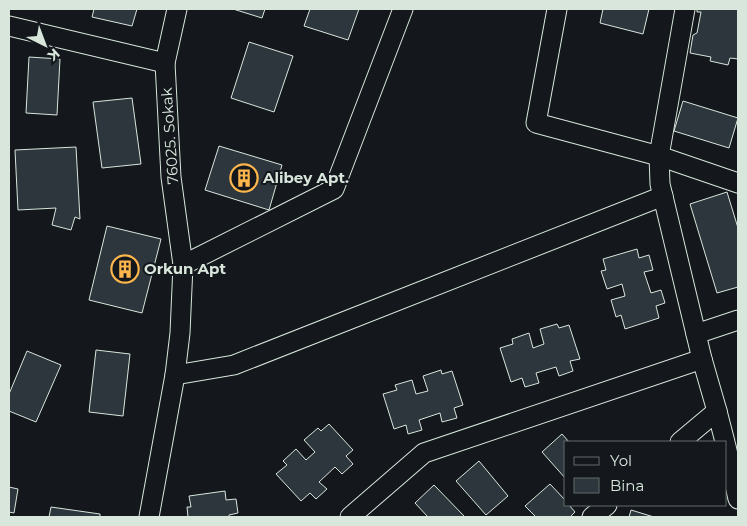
<svg xmlns="http://www.w3.org/2000/svg" width="747" height="526" font-family="Montserrat,sans-serif">
	<style>
		.building { fill: #2c363c; stroke: #d8e6dc }
		.lines { fill: none; stroke-linecap: round; stroke-linejoin: round }
		.minor-casing { stroke: #d8e6dc; stroke-width: 21 }
		.minor { stroke: #14181c; stroke-width: 19 }
		.labels { text-anchor: middle; stroke-width: 4; stroke-linejoin: round; paint-order: stroke }
		.street-label { font-size: 15px; fill: #d8e6dc; stroke: #14181c }
		.poi-label { font-size: 15px; font-weight: bold; fill: #d8e6dc; stroke: #14181c; text-anchor: start }
	</style>
	<rect width="100%" height="100%" fill="#14181c"/>
	<g class="building">
		<polygon points="94,9 137,9 132,26 92,17"/>
		<polygon points="233,9 265,9 262,18"/>
		<polygon points="310,9 359,9 348,40 304,26"/>
		<polygon points="603,9 649,9 643,34 600,23"/>
		<polygon points="697,9 738,9 738,59 730,58 728,65 710,61 711,57 690,53 693,35 697,33 701,12 697,12"/>
		<polygon points="249,42 293,56 274,112 231,98"/>
		<polygon points="29,57 60,59 57,115 26,113"/>
		<polygon points="132,98 141,164 102,168 93,102"/>
		<polygon points="683,101 738,118 729,148 674,131"/>
		<polygon points="219,146 282,165 269,210 205,190"/>
		<polygon points="76,147 80,219 75,217 71,230 52,225 56,208 18,210 15,150"/>
		<polygon points="727,192 738,228 738,287 717,293 690,204"/>
		<polygon points="107,226 161,239 142,313 89,300"/>
		<polygon points="637,249 639,258 649,255 653,270 644,272 651,293 661,290 665,303 656,306 659,318 625,329 621,315 616,317 611,300 625,296 622,284 607,289 601,271 606,270 603,259"/>
		<polygon points="557,324 559,328 569,325 580,359 570,361 573,371 559,376 556,367 536,373 539,383 525,387 522,378 511,382 500,348 513,344 512,339 529,333 533,348 544,344 540,329"/>
		<polygon points="96,350 130,354 123,416 89,412"/>
		<polygon points="27,351 61,365 36,422 9,411 9,394"/>
		<polygon points="441,370 442,374 452,371 463,405 454,408 457,418 442,422 440,413 419,420 422,430 408,434 406,425 394,429 383,394 397,390 395,385 412,380 416,394 428,391 423,376"/>
		<polygon points="329,424 353,450 346,456 353,464 342,474 335,467 319,482 327,489 316,499 310,493 301,501 276,474 287,465 283,461 296,449 306,460 315,452 304,440 318,428 321,431"/>
		<polygon points="562,434 569,442 566,442 566,479 542,452"/>
		<polygon points="479,461 508,496 486,515 456,481"/>
		<polygon points="550,484 566,501 566,505 569,505 575,512 570,517 536,517 525,506"/>
		<polygon points="434,485 465,517 428,517 415,503"/>
		<polygon points="9,487 18,489 14,513 9,512"/>
		<polygon points="225,491 226,500 236,499 238,513 229,515 229,517 188,517 187,507 191,507 189,496"/>
		<polygon points="51,507 100,514 100,517 49,517"/>
		<polygon points="631,510 654,517 629,517"/>
	</g>
	<g class="lines">
		<g class="minor-casing">
			<g id="minor">
				<polyline points="557,9 536,123 659,156 738,183"/>
				<polyline points="685,9 659,156 660,184 702,359 717,411"/>
				<polyline points="9,26 165,63"/>
				<polyline points="183,265 334,189 403,9"/>
				<polyline points="696,334 738,320"/>
				<polyline points="175,375 234,365 663,196"/>
				<polyline points="680,442 717,411 725,442"/>
				<polyline points="726,446 738,499"/>
				<polyline points="149,517 175,375 180,333 183,265 171,177 165,63 177,9"/>
				<polyline points="350,517 424,453 702,359"/>
				<polyline points="592,517 607,505"/>
			</g>
		</g>
		<use href="#minor" class="minor"/>
	</g>
	<defs>
		<g id="building-ring" transform="scale(1.4375)"><circle r="9.5" fill="#14181c" stroke="#ffb74d" stroke-width="1.5"/><path d="M-4-6H4V6H1V3H-1V6H-4ZM-2.5-4.3h1.7v1.8h-1.7ZM.8-4.3h1.7v1.8H.8ZM-2.5-1h1.7V.8h-1.7ZM.8-1h1.7V.8H.8Z" fill="#ffb74d"/></g>
	</defs>
	<g fill-rule="evenodd">
		<use href="#building-ring" x="244" y="178"/>
		<use href="#building-ring" x="125" y="269"/>
	</g>
	<g class="labels">
		<g class="street-label">
			<text transform="translate(170 136) rotate(-94)" y="5">76025. Sokak</text>
		</g>
		<g class="poi-label">
			<text x="263" y="183">Alibey Apt.</text>
			<text x="144" y="274">Orkun Apt</text>
		</g>
	</g>
	<rect width="747" height="526" fill="none" stroke="#d8e6dc" stroke-width="20"/>
	<rect x="564" y="441" width="162" height="65" fill="#14181c" stroke="#626a69"/>
	<rect x="574" y="457" width="25" height="8" fill="#14181c" stroke="#626a69"/>
	<text x="610" y="466" font-size="15" fill="#d8e6dc">Yol</text>
	<rect x="574" y="478" width="25" height="15" fill="#2c363c" stroke="#626a69"/>
	<text x="610" y="491" font-size="15" fill="#d8e6dc">Bina</text>
	<g transform="translate(45 45) rotate(138)" stroke="#14181c" stroke-width="4" paint-order="stroke">
	<path d="M0-4L9 19L0 12L-9 19Z" fill="#d8e6dc"/>
	<text y="-8" font-size="14" font-weight="bold" text-anchor="middle" fill="#d8e6dc">K</text>
	</g>
</svg>
